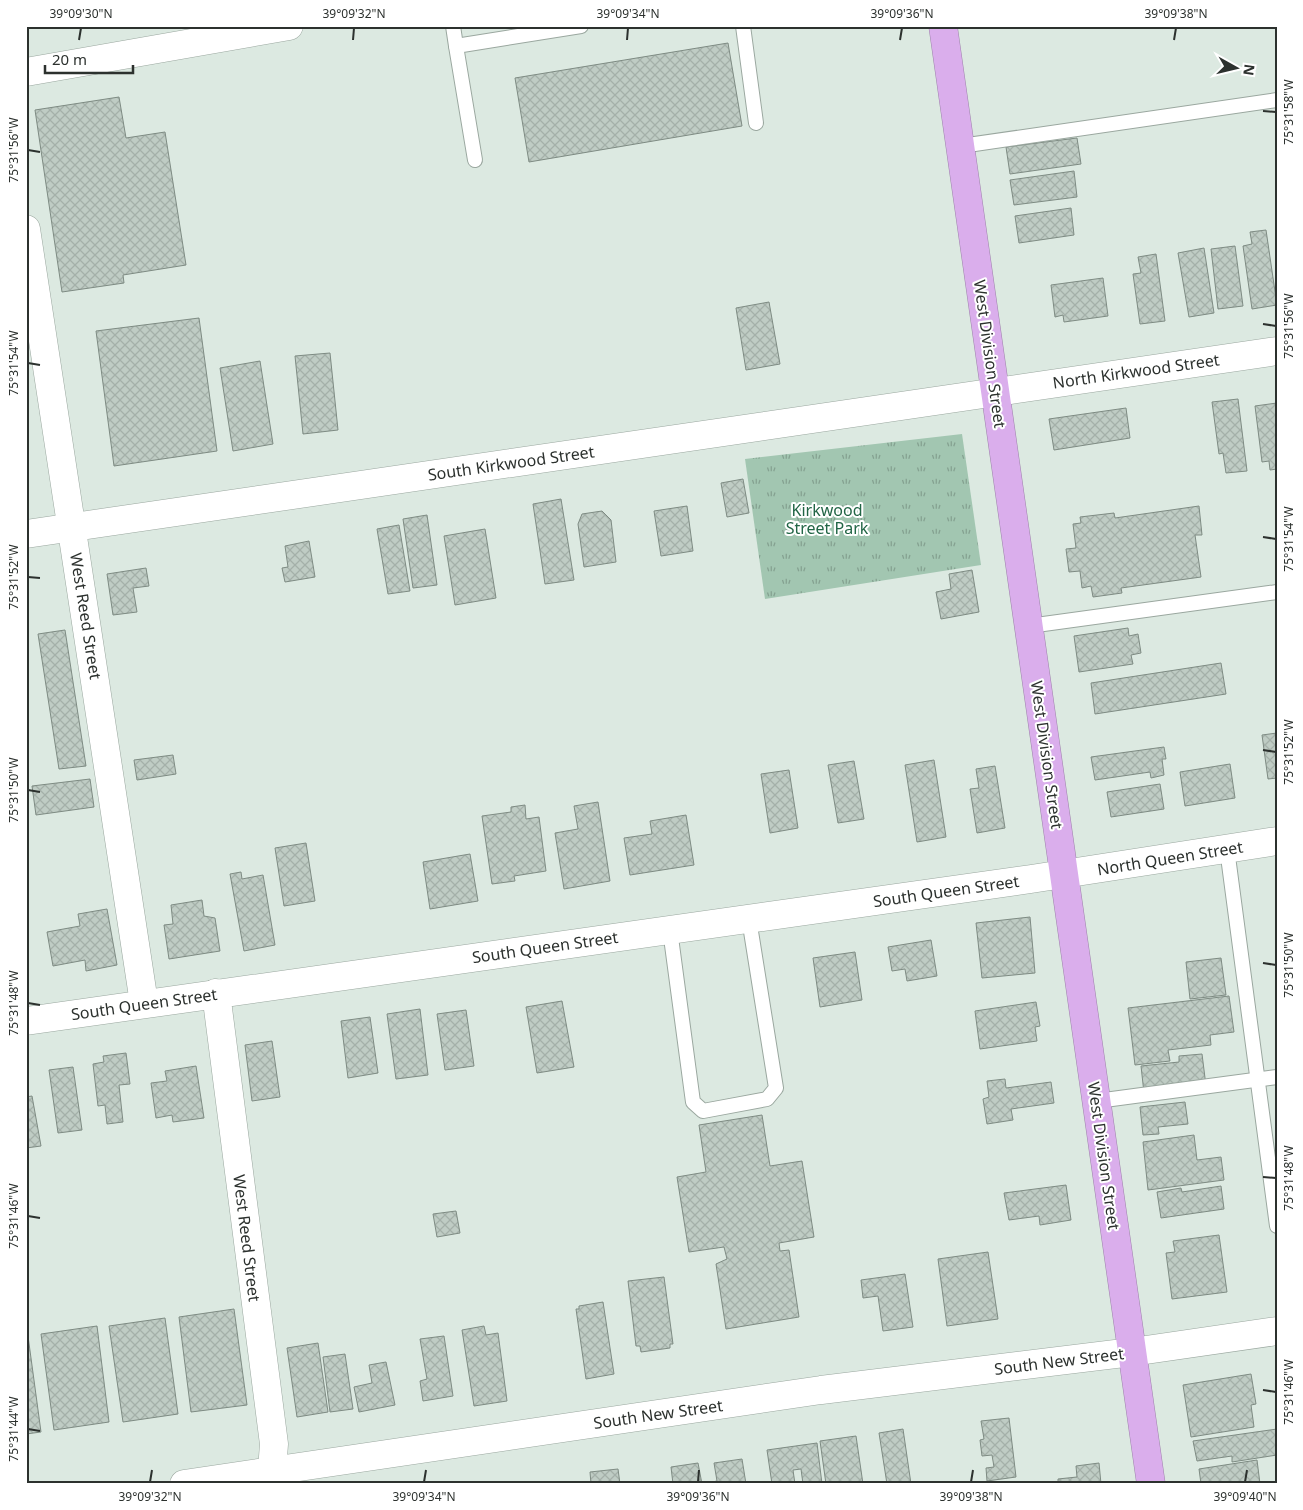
<svg xmlns="http://www.w3.org/2000/svg" width="1303" height="1510" font-family="'Noto Sans',sans-serif">
	<style>
		.park { fill: url(#park-tufts) }
		.building { fill: url(#building-cross-hatch); stroke: #7e8b83 }
		.lines { fill: none; stroke-linecap: round; stroke-linejoin: round }
		.lane-casing { stroke: #9aa79f; stroke-width: 16 }
		.street-casing { stroke: #9aa79f; stroke-width: 29 }
		.highway-casing { stroke: #9d82aa; stroke-width: 29 }
		.lane { stroke: #fff; stroke-width: 14 }
		.street { stroke: #fff; stroke-width: 28 }
		.highway { stroke: #daaeec; stroke-width: 28 }
		.ticks { fill: none; stroke: #2c312e; stroke-width: 2 }
		.labels { text-anchor: middle; stroke-width: 4; stroke-linejoin: round; paint-order: stroke }
		.street-label { font-size: 16px; fill: #2c312e; stroke: #fff }
		.park-label { font-size: 16px; fill: #216545; stroke: #fff }
		.neatline { fill: none; stroke: #2c312e; stroke-width: 2 }
		.ticks-label { font-size: 12px; text-anchor: middle; fill: #2c312e }
	</style>
	<defs>
		<pattern id="park-tufts" width="24" height="20" patternUnits="userSpaceOnUse" patternTransform="scale(1.25)"><rect width="24" height="20" fill="#a2c6b1"/><path d="M3 7l-1-3M5 7V3M7 7l1-3M15 17l-1-3M17 17v-4M19 17l1-3" fill="none" stroke="#84a190"/></pattern>
		<pattern id="building-cross-hatch" width="8" height="8" patternUnits="userSpaceOnUse" patternTransform="scale(1.25)"><rect width="8" height="8" fill="#bfccc4"/><path d="M0 0l8 8M0 8l8-8" fill="none" stroke="#a4b0a9"/></pattern>
	</defs>
	<rect width="100%" height="100%" fill="#dce9e1"/>
	<polygon class="park" points="962,434 981,565 765,599 745,459"/>
	<g class="building">
		<polygon points="728,43 742,126 529,162 515,78"/>
		<polygon points="119,97 126,138 165,132 186,265 123,275 124,283 62,292 35,110"/>
		<polygon points="1077,138 1081,164 1010,174 1006,147"/>
		<polygon points="1074,171 1077,197 1014,205 1010,180"/>
		<polygon points="1071,208 1074,235 1019,243 1015,216"/>
		<polygon points="1266,230 1277,305 1252,309 1243,246 1252,244 1250,232"/>
		<polygon points="1235,246 1243,306 1218,309 1211,249"/>
		<polygon points="1204,248 1214,313 1189,317 1178,253"/>
		<polygon points="1156,254 1165,321 1140,324 1133,274 1141,273 1138,257"/>
		<polygon points="1103,278 1108,316 1064,322 1063,315 1055,317 1051,285"/>
		<polygon points="769,302 780,364 746,370 736,308"/>
		<polygon points="199,318 217,451 114,466 96,331"/>
		<polygon points="330,353 338,430 303,434 295,356"/>
		<polygon points="260,361 273,444 233,451 220,368"/>
		<polygon points="1238,399 1247,471 1226,473 1223,453 1219,454 1212,402"/>
		<polygon points="1277,403 1277,469 1270,470 1269,461 1262,462 1255,406"/>
		<polygon points="1126,408 1130,438 1054,450 1049,419"/>
		<polygon points="743,479 749,513 727,517 721,483"/>
		<polygon points="561,499 574,580 545,584 533,504"/>
		<polygon points="687,506 693,551 661,556 654,511"/>
		<polygon points="1199,506 1202,535 1195,535 1201,577 1121,588 1122,593 1093,597 1091,586 1082,588 1080,571 1069,572 1066,549 1076,548 1073,524 1081,523 1080,517 1114,513 1115,518"/>
		<polygon points="602,511 611,520 616,562 584,567 578,524 582,514"/>
		<polygon points="427,515 437,585 413,588 403,519"/>
		<polygon points="399,525 410,591 388,594 377,529"/>
		<polygon points="485,529 496,598 455,605 444,536"/>
		<polygon points="309,541 315,577 285,582 282,568 288,567 285,546"/>
		<polygon points="146,568 149,586 133,588 137,612 113,615 107,574"/>
		<polygon points="972,570 979,612 941,619 936,592 951,589 949,574"/>
		<polygon points="1128,628 1129,636 1138,634 1141,653 1131,655 1133,664 1079,672 1074,636"/>
		<polygon points="65,630 86,766 59,769 38,634"/>
		<polygon points="1221,663 1226,694 1095,714 1091,683"/>
		<polygon points="1277,733 1277,778 1268,779 1262,735"/>
		<polygon points="1164,747 1166,759 1162,759 1164,775 1151,778 1150,772 1095,780 1091,757"/>
		<polygon points="173,755 176,774 137,780 134,760"/>
		<polygon points="934,760 946,837 917,842 905,765"/>
		<polygon points="854,761 864,819 838,823 828,765"/>
		<polygon points="1230,764 1235,798 1185,806 1180,772"/>
		<polygon points="995,766 1005,828 977,833 970,789 979,788 976,769"/>
		<polygon points="789,770 798,828 770,833 761,774"/>
		<polygon points="90,779 94,807 36,815 32,786"/>
		<polygon points="1160,784 1164,809 1111,817 1107,792"/>
		<polygon points="598,802 610,881 564,889 555,833 578,829 574,806"/>
		<polygon points="525,805 526,819 539,817 546,871 514,876 515,881 492,884 482,816 511,812 511,807"/>
		<polygon points="686,815 694,865 630,875 624,838 652,834 650,821"/>
		<polygon points="306,843 315,901 284,906 275,848"/>
		<polygon points="470,854 478,901 430,909 423,862"/>
		<polygon points="241,872 242,879 263,875 275,945 244,951 230,874"/>
		<polygon points="202,900 204,916 215,918 220,951 169,959 164,925 173,924 171,905"/>
		<polygon points="107,909 117,965 86,971 85,960 53,966 47,932 80,926 78,914"/>
		<polygon points="1030,917 1035,973 982,978 976,923"/>
		<polygon points="931,940 937,976 907,981 905,969 892,971 888,947"/>
		<polygon points="855,952 862,1000 820,1007 813,958"/>
		<polygon points="1221,958 1226,995 1190,999 1186,962"/>
		<polygon points="1229,996 1234,1032 1210,1035 1211,1045 1168,1050 1170,1061 1135,1065 1128,1008"/>
		<polygon points="562,1001 574,1067 537,1073 526,1007"/>
		<polygon points="1036,1002 1040,1026 1035,1027 1037,1041 980,1049 975,1011"/>
		<polygon points="420,1009 428,1075 396,1079 387,1014"/>
		<polygon points="466,1010 474,1066 445,1070 437,1014"/>
		<polygon points="370,1017 378,1073 348,1078 341,1021"/>
		<polygon points="272,1041 280,1097 252,1101 245,1045"/>
		<polygon points="126,1053 130,1084 119,1085 123,1122 107,1124 105,1105 98,1106 93,1064 104,1062 103,1056"/>
		<polygon points="1202,1054 1206,1086 1144,1093 1141,1066 1179,1062 1179,1056"/>
		<polygon points="196,1066 204,1118 173,1122 172,1115 156,1118 151,1083 167,1081 165,1071"/>
		<polygon points="73,1067 82,1130 58,1133 49,1070"/>
		<polygon points="1005,1079 1006,1088 1051,1082 1054,1103 1011,1109 1013,1120 987,1124 983,1099 989,1097 987,1081"/>
		<polygon points="32,1096 41,1146 26,1148 26,1097"/>
		<polygon points="1185,1102 1188,1124 1158,1127 1159,1134 1143,1135 1140,1107"/>
		<polygon points="762,1115 770,1166 802,1161 814,1237 779,1243 780,1251 789,1250 799,1317 726,1329 716,1264 727,1259 724,1247 689,1252 677,1177 706,1172 699,1125"/>
		<polygon points="1194,1135 1197,1160 1221,1157 1224,1180 1148,1190 1143,1142"/>
		<polygon points="1066,1185 1071,1220 1040,1225 1039,1216 1009,1220 1004,1193"/>
		<polygon points="1221,1186 1224,1209 1161,1218 1157,1192 1181,1188 1182,1192"/>
		<polygon points="456,1211 460,1233 437,1237 433,1214"/>
		<polygon points="1219,1235 1227,1292 1172,1299 1166,1253 1175,1252 1173,1241"/>
		<polygon points="988,1252 998,1319 947,1326 938,1259"/>
		<polygon points="905,1274 913,1327 883,1331 878,1296 863,1298 861,1280"/>
		<polygon points="664,1277 673,1344 670,1344 670,1348 641,1352 640,1346 636,1346 628,1281"/>
		<polygon points="603,1302 614,1374 586,1379 576,1309 579,1309 579,1306"/>
		<polygon points="234,1309 247,1405 191,1412 179,1317"/>
		<polygon points="165,1318 178,1414 123,1422 109,1326"/>
		<polygon points="97,1326 109,1422 54,1430 41,1334"/>
		<polygon points="484,1326 486,1335 498,1333 507,1401 474,1406 462,1330"/>
		<polygon points="26,1336 28,1336 41,1432 26,1434"/>
		<polygon points="444,1336 453,1396 423,1401 420,1381 427,1379 420,1339"/>
		<polygon points="318,1343 328,1412 297,1417 287,1348"/>
		<polygon points="345,1354 353,1409 330,1412 323,1357"/>
		<polygon points="386,1362 395,1405 359,1412 354,1387 372,1383 369,1365"/>
		<polygon points="1251,1374 1256,1404 1251,1405 1254,1427 1191,1437 1183,1385"/>
		<polygon points="1009,1418 1016,1477 987,1481 986,1468 994,1467 992,1455 982,1456 980,1440 984,1439 981,1421"/>
		<polygon points="903,1429 911,1484 887,1484 879,1433"/>
		<polygon points="1277,1429 1277,1455 1232,1462 1232,1456 1197,1461 1193,1441"/>
		<polygon points="856,1436 863,1484 826,1484 820,1441"/>
		<polygon points="817,1443 822,1484 803,1484 801,1469 793,1470 795,1484 772,1484 767,1450"/>
		<polygon points="742,1459 746,1484 702,1484 717,1481 714,1463"/>
		<polygon points="1257,1460 1260,1484 1201,1484 1199,1469"/>
		<polygon points="698,1463 702,1484 673,1484 671,1467"/>
		<polygon points="1099,1463 1101,1484 1058,1484 1058,1479 1077,1477 1076,1466"/>
		<polygon points="618,1469 620,1484 591,1484 590,1472"/>
	</g>
	<g class="lines">
		<g class="lane-casing">
			<g id="lane">
				<polyline points="453,26 456,46 581,26"/>
				<polyline points="743,26 756,123"/>
				<polyline points="456,46 475,160"/>
				<polyline points="961,146 1277,100"/>
				<polyline points="1029,626 1277,592"/>
				<polyline points="1227,849 1277,1226"/>
				<polyline points="670,930 693,1102 703,1111 767,1099 776,1088 749,919"/>
				<polyline points="1097,1101 1277,1077"/>
			</g>
		</g>
		<g class="street-casing">
			<g id="street">
				<polyline points="26,72 289,26"/>
				<polyline points="26,229 144,1003"/>
				<polyline points="26,534 1277,351"/>
				<polyline points="216,993 274,1444 272,1470 273,1484"/>
				<polyline points="26,1021 1031,879 1277,841"/>
				<polyline points="184,1484 821,1390 1132,1352 1277,1331"/>
			</g>
		</g>
		<g class="highway-casing">
			<polyline id="highway" points="943,26 1151,1484"/>
		</g>
		<use href="#lane" class="lane"/>
		<use href="#street" class="street"/>
		<use href="#highway" class="highway"/>
	</g>
	<path class="ticks" d="M79 40 81 28M353 40 354 28M627 40 628 28M900 40 902 28M1174 40 1176 28M1263 111 1276 112M28 150 40 152M1263 324 1276 326M28 363 40 365M1263 537 1276 539M28 577 40 578M1263 750 1276 752M28 790 40 792M1263 963 1276 965M28 1003 40 1005M1263 1177 1276 1178M28 1216 40 1218M1263 1390 1276 1392M28 1429 40 1431M150 1482 152 1470M424 1482 426 1470M698 1482 699 1470M971 1482 973 1470M1245 1482 1247 1470"/>
	<g class="labels">
		<g class="street-label">
			<text transform="translate(990 354) rotate(82)" y="6">West Division Street</text>
			<text transform="translate(1136 371) rotate(-8)" y="6">North Kirkwood Street</text>
			<text transform="translate(511 463) rotate(-8)" y="6">South Kirkwood Street</text>
			<text transform="translate(86 616) rotate(81)" y="6">West Reed Street</text>
			<text transform="translate(1047 755) rotate(82)" y="6">West Division Street</text>
			<text transform="translate(1170 858) rotate(-9)" y="6">North Queen Street</text>
			<text transform="translate(946 891) rotate(-8)" y="6">South Queen Street</text>
			<text transform="translate(545 947) rotate(-8)" y="6">South Queen Street</text>
			<text transform="translate(144 1004) rotate(-8)" y="6">South Queen Street</text>
			<text transform="translate(1104 1156) rotate(82)" y="6">West Division Street</text>
			<text transform="translate(247 1238) rotate(83)" y="6">West Reed Street</text>
			<text transform="translate(1059 1361) rotate(-7)" y="6">South New Street</text>
			<text transform="translate(658 1414) rotate(-8)" y="6">South New Street</text>
		</g>
		<g class="park-label">
			<text x="827" y="516">Kirkwood<tspan x="827" dy="18">Street Park</tspan></text>
		</g>
	</g>
	<rect width="1303" height="1510" fill="none" stroke="#ffffff" stroke-width="55"/>
	<g transform="translate(1236 68) rotate(98)" stroke="#ffffff" stroke-width="4" paint-order="stroke">
	<path d="M0-4L9 19L0 12L-9 19Z" fill="#2c312e"/>
	<text y="-8" font-size="14" font-weight="bold" text-anchor="middle" fill="#2c312e">N</text>
	</g>
	<path d="M45 65v8h88v-8" fill="none" stroke="#2c312e" stroke-width="2.5"/>
	<text x="52" y="65" font-size="15" fill="#2c312e" stroke="#ffffff" stroke-width="4" paint-order="stroke">20 m</text>
	<rect x="28" y="28" width="1248" height="1454" class="neatline"/>
	<g class="ticks-label">
		<text x="81" y="18">39°09'30"N</text>
		<text x="354" y="18">39°09'32"N</text>
		<text x="628" y="18">39°09'34"N</text>
		<text x="902" y="18">39°09'36"N</text>
		<text x="1176" y="18">39°09'38"N</text>
		<text transform="translate(1289 112) rotate(-90)" y="4">75°31'58"W</text>
		<text transform="translate(14 150) rotate(-90)" y="4">75°31'56"W</text>
		<text transform="translate(1289 326) rotate(-90)" y="4">75°31'56"W</text>
		<text transform="translate(14 363) rotate(-90)" y="4">75°31'54"W</text>
		<text transform="translate(1289 539) rotate(-90)" y="4">75°31'54"W</text>
		<text transform="translate(14 577) rotate(-90)" y="4">75°31'52"W</text>
		<text transform="translate(1289 752) rotate(-90)" y="4">75°31'52"W</text>
		<text transform="translate(14 790) rotate(-90)" y="4">75°31'50"W</text>
		<text transform="translate(1289 965) rotate(-90)" y="4">75°31'50"W</text>
		<text transform="translate(14 1003) rotate(-90)" y="4">75°31'48"W</text>
		<text transform="translate(1289 1178) rotate(-90)" y="4">75°31'48"W</text>
		<text transform="translate(14 1216) rotate(-90)" y="4">75°31'46"W</text>
		<text transform="translate(1289 1392) rotate(-90)" y="4">75°31'46"W</text>
		<text transform="translate(14 1429) rotate(-90)" y="4">75°31'44"W</text>
		<text x="150" y="1501">39°09'32"N</text>
		<text x="424" y="1501">39°09'34"N</text>
		<text x="698" y="1501">39°09'36"N</text>
		<text x="971" y="1501">39°09'38"N</text>
		<text x="1245" y="1501">39°09'40"N</text>
	</g>
</svg>
